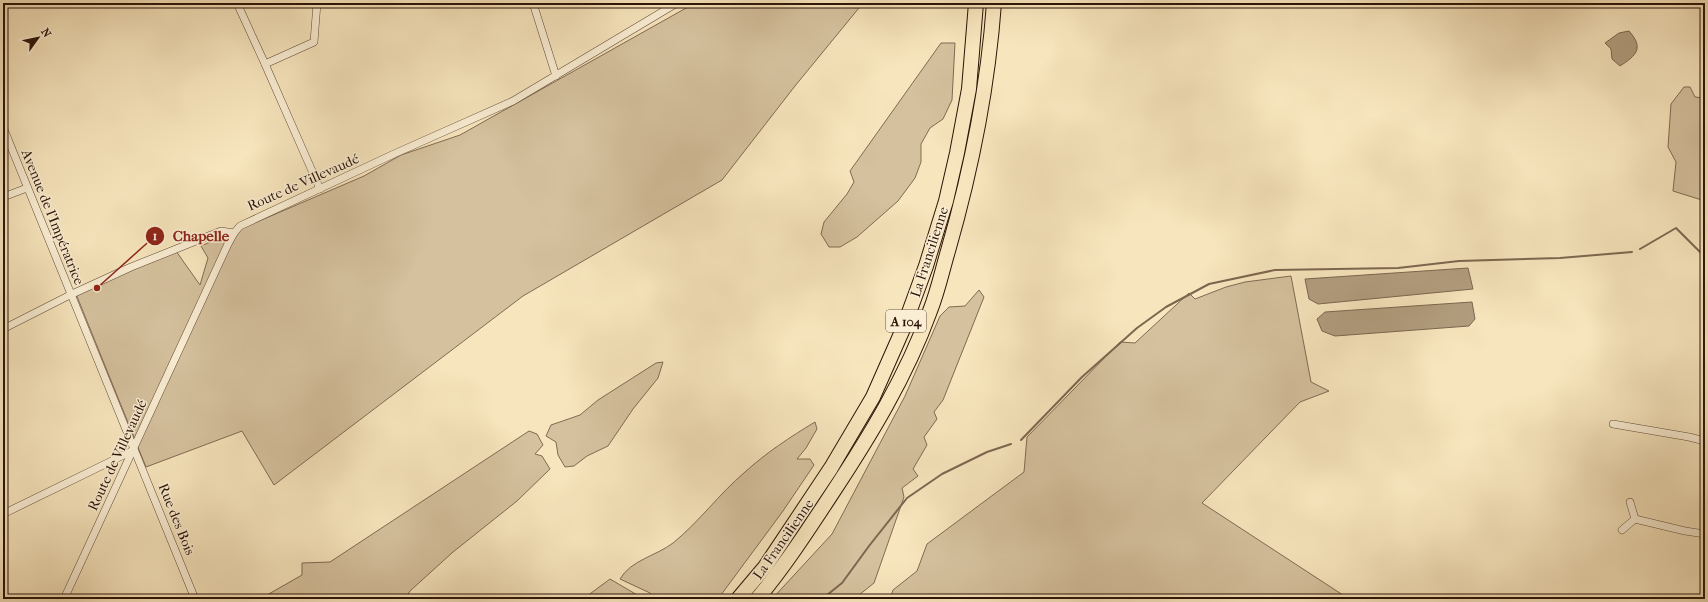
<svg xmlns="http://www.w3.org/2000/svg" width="1708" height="602" font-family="'IM FELL French Canon',serif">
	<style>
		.green { fill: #d5c19e; stroke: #816a52 }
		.water { fill: #b29e7f; stroke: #7d664f }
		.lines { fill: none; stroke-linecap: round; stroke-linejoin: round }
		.stream { stroke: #7d664f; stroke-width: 2 }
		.street-casing { stroke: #604834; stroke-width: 8 }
		.highway-casing { stroke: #2d1306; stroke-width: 16 }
		.street { stroke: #faeed4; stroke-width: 7 }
		.highway { stroke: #f7e5bd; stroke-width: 14 }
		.labels { text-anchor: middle; stroke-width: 3; stroke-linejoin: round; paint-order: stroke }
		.shield { fill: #faeed4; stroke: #6a5544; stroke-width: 1 }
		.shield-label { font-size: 13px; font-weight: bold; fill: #2d1306 }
		.street-label { font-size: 14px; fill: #2d1306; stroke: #faeed4 }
		.leader { fill: none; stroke: #8f2418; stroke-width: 1.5 }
		.callout-dot { fill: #8f2418; stroke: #faeed4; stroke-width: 1.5 }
		.mark-label { font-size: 12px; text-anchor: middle; font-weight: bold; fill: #fff }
		.callout-label { font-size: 15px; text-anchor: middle; font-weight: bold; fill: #8f2418; stroke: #faeed4; stroke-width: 3; stroke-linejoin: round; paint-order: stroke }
	</style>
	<rect width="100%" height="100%" fill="#f7e5bd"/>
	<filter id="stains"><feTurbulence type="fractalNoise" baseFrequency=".005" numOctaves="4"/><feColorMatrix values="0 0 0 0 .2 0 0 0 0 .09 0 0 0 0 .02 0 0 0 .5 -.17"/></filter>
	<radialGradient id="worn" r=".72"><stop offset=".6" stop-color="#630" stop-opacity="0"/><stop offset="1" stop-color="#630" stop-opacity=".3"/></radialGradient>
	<g class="green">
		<polygon points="695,3 863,3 795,86 722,180 523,296 274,485 242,431 146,467 76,294 176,251 200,285 208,258 201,246 364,176 401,155 460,135"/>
		<polygon points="941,43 955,43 952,100 943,119 930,128 921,144 921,162 915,178 898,201 857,237 840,247 829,247 821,234 824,222 847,194 854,182 850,171"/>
		<polygon points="1684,87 1690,87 1695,97 1704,98 1705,91 1705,201 1673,191 1676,162 1668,147 1671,104"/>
		<polygon points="1291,276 1311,382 1329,391 1300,402 1202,503 1349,599 890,599 893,590 917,571 927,544 1024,472 1027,437 1120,342 1135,343 1189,293 1195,299 1226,287 1245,282"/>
		<polygon points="979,290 984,297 943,400 934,412 937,419 924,437 927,445 913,469 918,476 902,488 904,497 874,583 854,599 772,599 832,534 905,396 940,316 949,307 965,306"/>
		<polygon points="663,362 658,378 633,409 608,446 587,456 574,466 565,467 558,455 556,442 546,436 551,425 580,415 598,400 656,363"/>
		<path d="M815 422 817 429 806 448 797 459H810L814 465 783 511 718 599H654L650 593 620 579C631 560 656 556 673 543 699 522 719 494 745 472 766 453 790 437 815 422Z"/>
		<polygon points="529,431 537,434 543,445 535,454 542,456 550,469 517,501 453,552 410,591 405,599 260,599 302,575 302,563 330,562"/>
		<polygon points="610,579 644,599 583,599"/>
	</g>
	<g class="water">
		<path d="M1629 31C1644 48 1637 55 1620 66L1612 59 1611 49 1605 43 1619 33Z"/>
		<polygon points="1468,268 1473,289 1318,304 1309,299 1305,279"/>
		<polygon points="1472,302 1475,319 1469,326 1335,336 1322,331 1317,319 1325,312"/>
	</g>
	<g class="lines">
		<g class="stream">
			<polyline points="1640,249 1676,228 1705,257"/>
			<polyline points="1021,440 1082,377 1137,328 1166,307 1209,284 1275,270 1398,268 1459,261 1560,258 1632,252"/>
			<polyline points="822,599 842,583 869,546 907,498 942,474 987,452 1011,444"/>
		</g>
		<g class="street-casing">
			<g id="street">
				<polyline points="237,3 265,64 320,189"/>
				<polyline points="533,3 556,76"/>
				<polyline points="265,64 314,42 317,3"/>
				<polyline points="3,127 195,599"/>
				<polyline points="3,197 27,188"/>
				<polyline points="3,329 70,295 131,267 221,231 234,233"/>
				<polyline points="1613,424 1689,437 1705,441"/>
				<polyline points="3,514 134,450"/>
				<polyline points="1635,519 1685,531 1705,534"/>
				<polyline points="1622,530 1635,519 1630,502"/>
				<polyline points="64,599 228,244 234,233 240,226 396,153 513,101 677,3"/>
			</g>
		</g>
		<g class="highway-casing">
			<g id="highway">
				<polyline points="738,599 765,567 831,468 873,397 903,329 926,266 946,201 957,153 969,89 976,3"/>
				<path d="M757 599C784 567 808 530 831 495 870 436 906 377 930 311 938 291 942 271 948 251 971 171 988 87 994 3"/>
			</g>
		</g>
		<use href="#street" class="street"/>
		<use href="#highway" class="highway"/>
	</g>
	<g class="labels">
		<rect class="shield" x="886" y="310" width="40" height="22" rx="3"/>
		<g class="shield-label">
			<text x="906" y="326">A 104</text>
		</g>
		<g class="street-label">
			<text transform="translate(303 182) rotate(-24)" y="5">Route de Villevaudé</text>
			<text transform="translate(53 217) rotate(68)" y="5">Avenue de l'Impératrice</text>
			<text transform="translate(929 252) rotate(-72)" y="5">La Francilienne</text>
			<text transform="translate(117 455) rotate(-65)" y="5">Route de Villevaudé</text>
			<text transform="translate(177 519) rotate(68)" y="5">Rue des Bois</text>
			<text transform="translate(783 539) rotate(-55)" y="5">La Francilienne</text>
		</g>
	</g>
	<path class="leader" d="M97 288L155 236"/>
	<g class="callout-dot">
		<circle cx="97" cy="288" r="4"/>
		<circle cx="155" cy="236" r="10"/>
	</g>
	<g class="mark-label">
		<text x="155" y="240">1</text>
	</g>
	<g class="callout-label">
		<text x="201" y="241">Chapelle</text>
	</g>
	<rect width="1708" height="602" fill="none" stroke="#f7e5bd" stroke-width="16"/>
	<rect x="4" y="4" width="1700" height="594" fill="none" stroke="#2d1306" stroke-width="2"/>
	<rect x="8" y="8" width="1692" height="586" fill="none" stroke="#2d1306"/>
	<g transform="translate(38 38) rotate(57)" stroke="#faeed4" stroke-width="3" paint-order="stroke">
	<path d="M0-3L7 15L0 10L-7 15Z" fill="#2d1306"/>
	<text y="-6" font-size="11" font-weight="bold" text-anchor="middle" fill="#2d1306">N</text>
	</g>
	<rect width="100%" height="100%" filter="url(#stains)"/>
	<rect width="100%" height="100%" fill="url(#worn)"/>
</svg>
